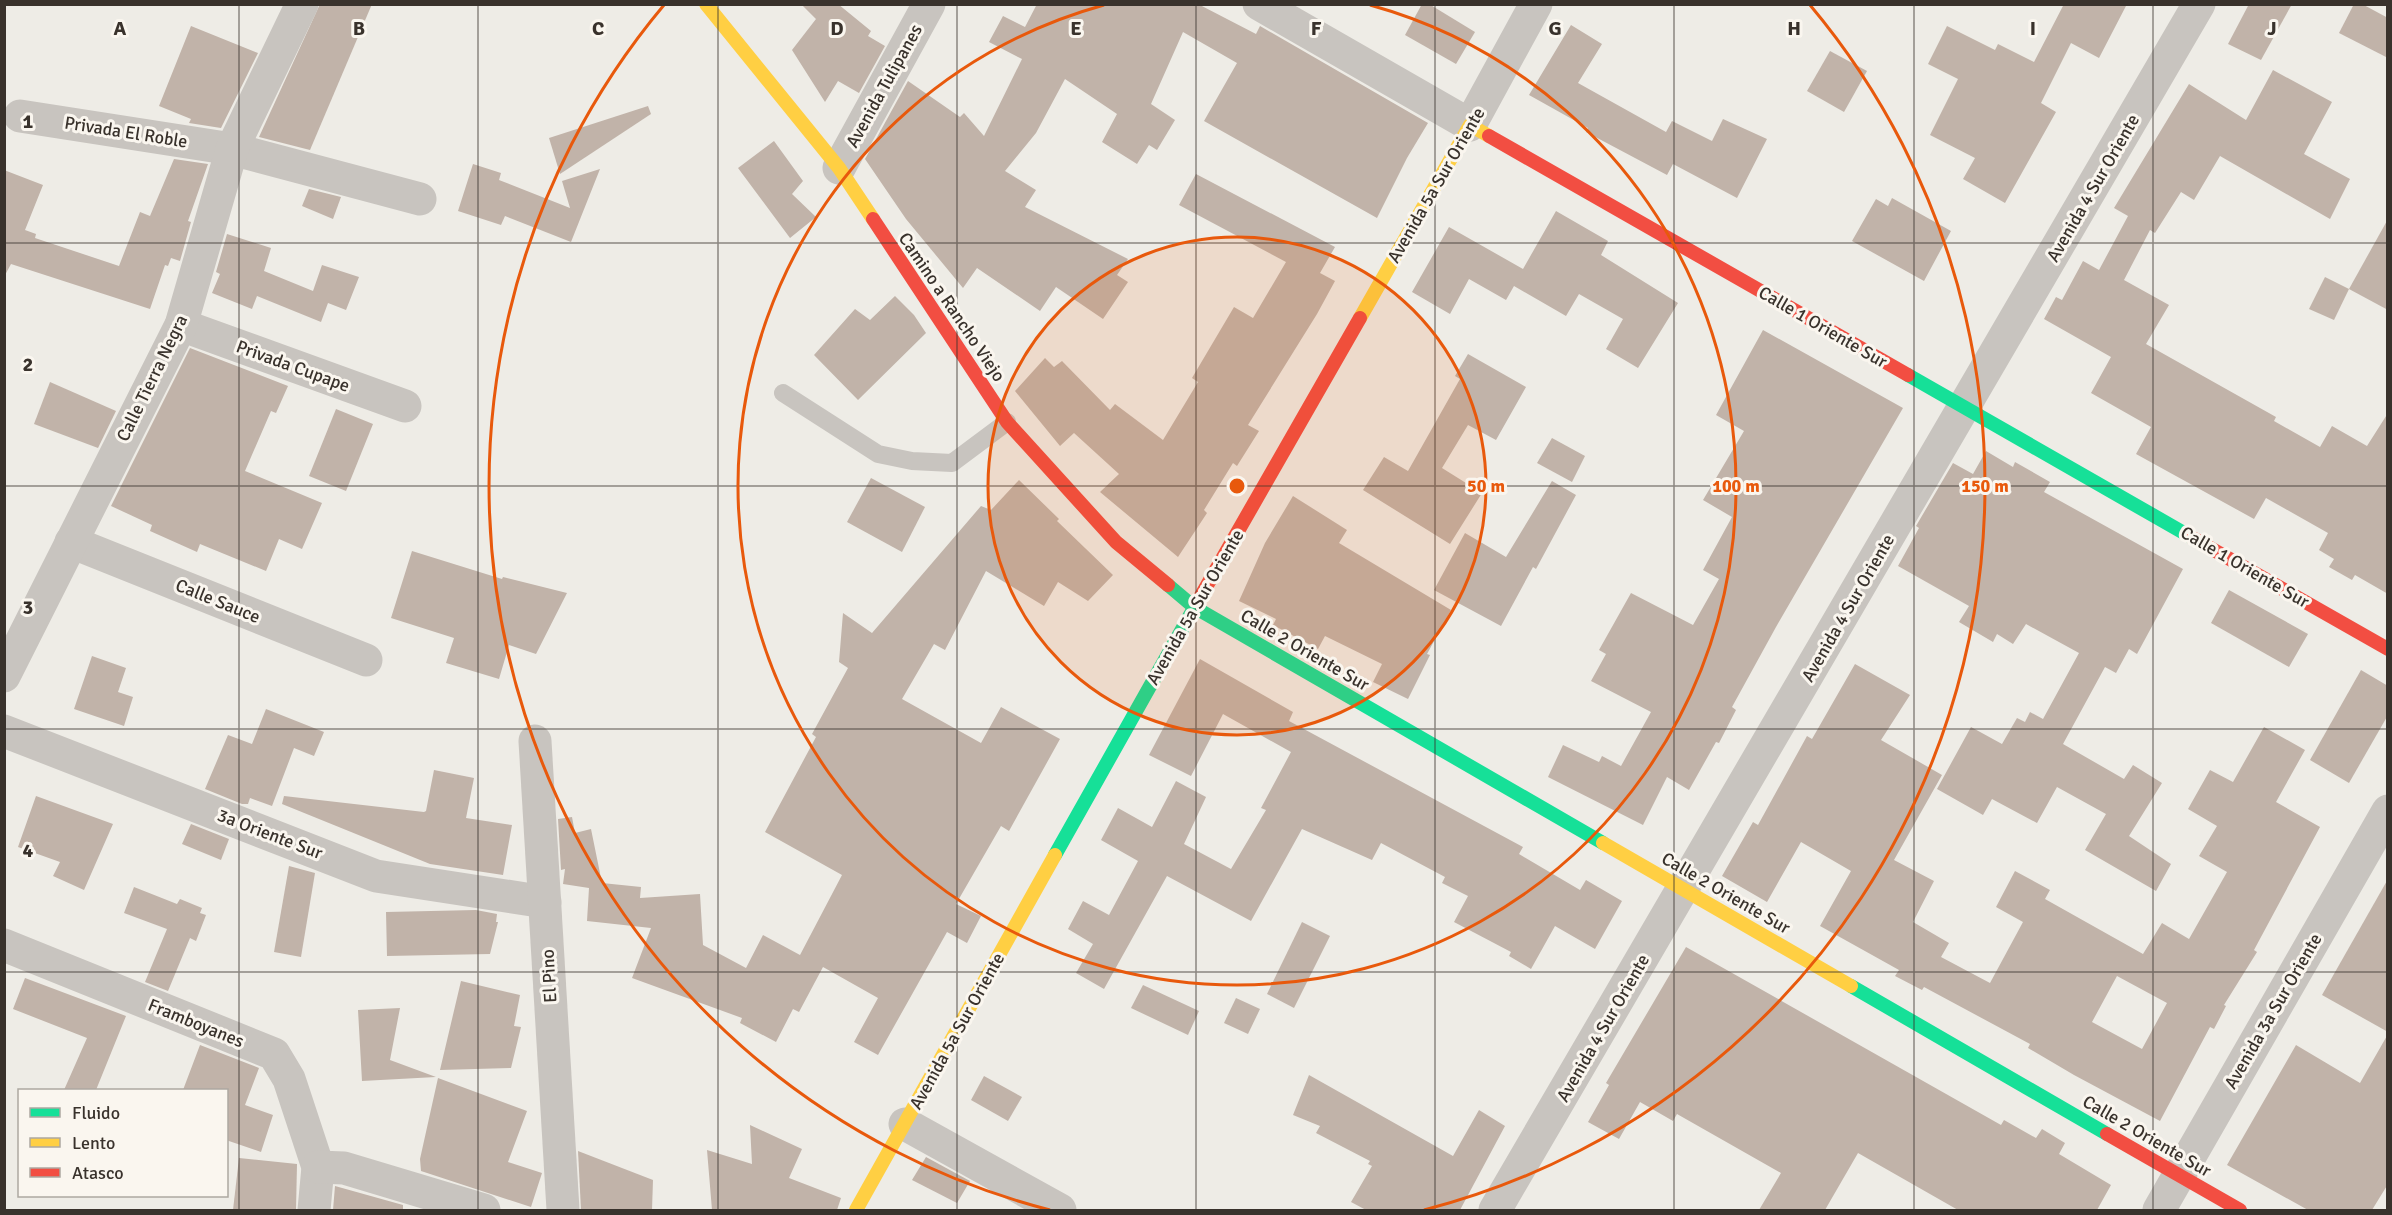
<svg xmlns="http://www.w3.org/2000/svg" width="2392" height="1215" font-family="Signika,sans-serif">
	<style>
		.building { fill: #c1b3a9; fill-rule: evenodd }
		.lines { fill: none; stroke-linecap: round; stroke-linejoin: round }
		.lane { stroke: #c8c4bf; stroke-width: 18 }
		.street { stroke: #c8c4bf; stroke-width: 33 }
		.fast { stroke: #16e098; stroke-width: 14 }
		.slow { stroke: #ffcf43; stroke-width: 14 }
		.jam { stroke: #f24e42; stroke-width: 14 }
		.grid { fill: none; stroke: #39322c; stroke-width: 1.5; stroke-opacity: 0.55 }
		.ring { fill: none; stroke: #e8590c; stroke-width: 3 }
		.labels { text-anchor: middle; stroke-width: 6; stroke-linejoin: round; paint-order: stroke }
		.street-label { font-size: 18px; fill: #39322c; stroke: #faf6ef }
		.grid-label { font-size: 20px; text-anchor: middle; font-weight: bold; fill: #39322c; stroke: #faf6ef; stroke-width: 6; stroke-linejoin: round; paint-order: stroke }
		.centre { fill: #e8590c; stroke: #faf6ef; stroke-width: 3 }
		.ring-label { font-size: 18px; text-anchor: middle; font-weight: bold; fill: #e8590c; stroke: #faf6ef; stroke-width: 6; stroke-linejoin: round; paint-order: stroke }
	</style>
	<rect width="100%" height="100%" fill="#eeece6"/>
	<g class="building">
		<polygon points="320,4 372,4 310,150 259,137"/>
		<polygon points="801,4 838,4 871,31 868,36 885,46 859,93 838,81 825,102 792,50 816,19"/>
		<polygon points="1037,4 1198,4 1256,34 1260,26 1428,123 1407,158 1377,218 1204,121 1237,63 1183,32 1151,104 1175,120 1157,150 1149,145 1137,164 1102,142 1117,114 1065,79 1036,133 1005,171 1036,190 1025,207 1128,259 1117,275 1128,282 1103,319 1056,287 1040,311 977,268 963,288 906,219 865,159 908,81 960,117 964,113 984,136 1022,59 989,42 1003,16 1025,27"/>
		<polygon points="1422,4 1429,4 1475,32 1456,64 1405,35"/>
		<polygon points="2064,4 2127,4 2099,58 2071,43 2041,103 2056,112 2005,203 1963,179 1975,158 1930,135 1958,79 1928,64 1947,26 1995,50 1998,44 2034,62"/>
		<polygon points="2249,4 2292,4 2261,60 2228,44"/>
		<polygon points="2354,4 2362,4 2388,18 2388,58 2339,33"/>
		<polygon points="1571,25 1602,44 1578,83 1666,132 1672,121 1712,141 1723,119 1767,139 1737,198 1673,164 1667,175 1586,132 1588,128 1529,95"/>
		<polygon points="191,26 258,53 221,128 189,123 191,119 159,106"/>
		<polygon points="1830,51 1867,71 1844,112 1807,91"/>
		<polygon points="2273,70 2332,102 2304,154 2350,179 2330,219 2220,156 2194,200 2181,192 2155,233 2150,230 2124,280 2169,305 2146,344 2276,417 2274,421 2320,447 2332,426 2367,446 2388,413 2388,594 2355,575 2352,580 2329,567 2334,559 2319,550 2328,533 2266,498 2254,519 2136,454 2151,427 2091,393 2111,357 2044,319 2056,297 2062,300 2083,261 2099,270 2128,216 2114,208 2189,84 2246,120"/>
		<polygon points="648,106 651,114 560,174 549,138"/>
		<polygon points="774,141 803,181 792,194 816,217 790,238 738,168"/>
		<polygon points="174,159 208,164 188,221 191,222 180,261 171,258 168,266 165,265 150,309 11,264 4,277 4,170 43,185 25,230 36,234 35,238 119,266 140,212 150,216"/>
		<polygon points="473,164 501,173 499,180 570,208 562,181 600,169 571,242 505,216 501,225 458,211"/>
		<polygon points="1196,174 1335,247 1320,273 1335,281 1317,314 1248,425 1259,431 1237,466 1233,463 1204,510 1207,513 1178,557 1100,492 1119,474 1074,433 1060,446 1015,391 1045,358 1054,367 1062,361 1110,410 1115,404 1163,440 1198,382 1192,378 1234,307 1253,318 1286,262 1179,205"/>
		<polygon points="309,189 341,197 333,219 302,206"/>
		<polygon points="1892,198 1951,231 1924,281 1852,241 1876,199 1888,206"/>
		<polygon points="1556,211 1608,241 1601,255 1678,303 1638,368 1606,349 1623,319 1579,294 1566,316 1514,286 1506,300 1469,279 1450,314 1412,292 1449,227 1523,269"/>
		<polygon points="2388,219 2388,310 2349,289"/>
		<polygon points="227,234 271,248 264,271 313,291 322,265 359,277 346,310 328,303 321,322 257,296 252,309 212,293 220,274 216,272"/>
		<polygon points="2325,277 2349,289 2334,320 2309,309"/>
		<polygon points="895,296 914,315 926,333 858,400 814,355 855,309 870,320"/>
		<polygon points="1763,330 1903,408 1776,627 1732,707 1736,710 1719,743 1716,742 1689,790 1667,777 1643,825 1548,777 1563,745 1599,762 1602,756 1621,766 1651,712 1591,681 1606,654 1599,650 1631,593 1693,625 1719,579 1703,570 1732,517 1703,500 1744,431 1716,415"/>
		<polygon points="190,348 288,386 276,413 271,411 245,471 322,503 302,549 279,539 266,571 200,544 197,552 150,531 152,525 111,506"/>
		<polygon points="1468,354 1526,387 1496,440 1468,425 1442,468 1482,493 1450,544 1363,490 1384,457 1408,471 1460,379 1455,376"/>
		<polygon points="50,382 116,411 98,448 34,424"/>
		<polygon points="336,409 373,424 346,491 309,476"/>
		<polygon points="1552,438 1585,456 1572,482 1537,463"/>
		<polygon points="1986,451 2013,467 2015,462 2050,482 2044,492 2183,569 2137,654 2129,649 2116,673 2105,667 2063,744 2124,779 2133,765 2162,783 2129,836 2171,864 2156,891 2085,850 2106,814 2057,787 2037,823 1992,799 1983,815 1937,789 1971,727 2002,744 2017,718 2025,722 2030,712 2043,719 2079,653 2026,624 2013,644 1997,634 1993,642 1959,622 1969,606 1898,566 1919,528 1916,526 1953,463 1973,474"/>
		<polygon points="871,478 925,507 902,552 847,522"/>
		<polygon points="1019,480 1059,519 1057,521 1113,575 1088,601 1058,582 1044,606 986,571 945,650 934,644 902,699 981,743 1001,707 1060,739 1009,831 1001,826 956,904 981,916 967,943 947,932 878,1055 854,1042 878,998 823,967 799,1012 793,1009 776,1042 740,1023 742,1018 632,978 651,928 587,921 589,888 563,884 565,869 561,870 558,819 572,817 575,833 591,829 602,883 641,887 640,898 700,894 703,945 746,968 763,935 800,955 842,875 765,832 816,737 812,734 848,668 839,662 843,613 872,633 981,506 991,510"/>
		<polygon points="1552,481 1576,495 1536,569 1533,567 1501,626 1434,590 1465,533 1506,557"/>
		<polygon points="1293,496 1347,530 1339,543 1451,610 1427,654 1430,655 1408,699 1373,682 1382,664 1325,636 1318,649 1273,625 1276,619 1239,601 1265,543"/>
		<polygon points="412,551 502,579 503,577 567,593 536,654 509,645 499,679 446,663 454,638 391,618"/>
		<polygon points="2229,590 2308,634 2289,667 2211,623"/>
		<polygon points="92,656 126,668 118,692 133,697 124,726 74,709"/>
		<polygon points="1200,659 1293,712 1289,721 1523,847 1519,854 1580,890 1586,880 1622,901 1595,949 1555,926 1531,969 1509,956 1511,952 1454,922 1468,896 1442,883 1445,877 1381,843 1372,860 1302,829 1251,921 1167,876 1104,989 1076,973 1093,944 1068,929 1083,901 1109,915 1138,861 1101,840 1118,808 1152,827 1176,781 1206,797 1184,844 1231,869 1266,810 1261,808 1291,752 1223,714 1191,776 1149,755"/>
		<path d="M1855 664 1910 695 1881 740 1942 775 1894 860 1934 881 1913 922 1949 943 1941 957 1990 983 2023 922 1996 907 2015 871 2050 890 2045 899 2143 954 2162 923 2189 939 2227 872 2199 856 2217 826 2188 809 2210 770 2233 782 2264 727 2305 750 2276 802 2320 827 2254 950 2257 952 2224 1005 2226 1006 2214 1029 2210 1027 2160 1121 2074 1075 2028 1048 2030 1044 1924 987 1922 990 1895 976 1899 970 1820 926 1851 871 1801 842 1767 902 1722 876 1753 822 1758 825 1807 736 1812 739ZM2117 976 2167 1003 2142 1049 2092 1022Z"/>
		<polygon points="2361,670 2388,686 2388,715 2349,783 2310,760"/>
		<polygon points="266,709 324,732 314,756 294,748 272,806 250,798 248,804 242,804 205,789 228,735 252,744"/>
		<polygon points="434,770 474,778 466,818 512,825 503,875 430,864 282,804 284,796 424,812 426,811"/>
		<polygon points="36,796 113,824 84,890 53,876 60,862 18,847"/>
		<polygon points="191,824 229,839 221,860 182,844"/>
		<polygon points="289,866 315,873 301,957 274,952"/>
		<polygon points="2388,879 2388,1032 2322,995"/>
		<polygon points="134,887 177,904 180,899 202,908 200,913 206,915 196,941 190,938 168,991 145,982 167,929 124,913"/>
		<polygon points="476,910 497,914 496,922 498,922 490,954 387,956 386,912"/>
		<polygon points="1302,922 1330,936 1294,1008 1267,994"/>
		<polygon points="1686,947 2001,1125 2004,1120 2036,1138 2042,1129 2065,1143 2059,1154 2111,1185 2097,1210 1958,1210 1858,1153 1825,1210 1759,1210 1781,1173 1677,1114 1673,1121 1640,1102 1619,1139 1588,1122 1609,1085 1606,1083"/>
		<polygon points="25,978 126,1016 96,1090 64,1090 87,1038 13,1009"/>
		<polygon points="461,981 520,995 514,1026 521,1027 511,1068 440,1070"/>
		<polygon points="1143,985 1199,1011 1188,1035 1131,1008"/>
		<polygon points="1236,998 1260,1009 1248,1034 1224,1023"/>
		<polygon points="400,1008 390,1060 436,1077 362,1081 358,1010"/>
		<polygon points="2388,1034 2388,1184 2372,1210 2308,1210 2227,1165 2296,1045 2360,1083"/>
		<polygon points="200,1045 259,1068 245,1105 273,1115 261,1152 226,1140 226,1090 183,1090"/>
		<polygon points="1309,1075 1453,1156 1479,1110 1505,1126 1460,1210 1366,1210 1351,1202 1372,1166 1368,1164 1370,1161 1316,1133 1320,1126 1293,1115"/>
		<polygon points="984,1076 1022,1097 1008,1121 971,1100"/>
		<polygon points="438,1078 527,1111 508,1162 542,1173 531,1207 421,1171 420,1159"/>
		<polygon points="750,1125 802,1149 789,1178 841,1198 837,1210 712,1210 707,1150 752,1164"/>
		<polygon points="578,1151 653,1180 652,1210 581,1210"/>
		<polygon points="926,1157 970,1181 957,1203 912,1180"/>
		<polygon points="239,1158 297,1164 296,1210 233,1210"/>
		<polygon points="335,1186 403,1205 403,1210 333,1210"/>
	</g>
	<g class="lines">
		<polyline class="lane" points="783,393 878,454 912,461 952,463 1007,422"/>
		<g class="street">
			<polyline points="1259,4 1470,125 1536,4"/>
			<polyline points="20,116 232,149 420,199"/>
			<polyline points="839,168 929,4"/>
			<polyline points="181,325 405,406"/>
			<polyline points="71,542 366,660"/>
			<polyline points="4,676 181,325 232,149 302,4"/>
			<polyline points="4,731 376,876 545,902"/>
			<polyline points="535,741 563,1210"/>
			<polyline points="4,945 274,1054 289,1079 318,1167 314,1210"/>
			<polyline points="905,1124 1060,1210"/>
			<polyline points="318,1167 344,1168 484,1210"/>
			<polyline points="1495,1210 2199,4"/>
			<polyline points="2159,1210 2388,811"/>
		</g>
		<g class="fast">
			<polyline points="1908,375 2191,537"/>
			<polyline points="1168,585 1194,607 1603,843"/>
			<polyline points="1055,855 1198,601"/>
			<polyline points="1851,986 2107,1134"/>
		</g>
		<g class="slow">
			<polyline points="706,4 839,168 873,219"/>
			<polyline points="1360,318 1470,125 1489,136"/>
			<polyline points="1603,843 1851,986"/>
			<polyline points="856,1210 1055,855"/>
		</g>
		<g class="jam">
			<polyline points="1489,136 1908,375"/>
			<polyline points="873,219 1007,422 1116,542 1168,585"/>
			<polyline points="2191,537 2388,649"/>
			<polyline points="1198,601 1360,318"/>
			<polyline points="2107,1134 2240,1210"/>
		</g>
	</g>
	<path class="grid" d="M239 4V1210M478 4V1210M718 4V1210M957 4V1210M1196 4V1210M1435 4V1210M1674 4V1210M1914 4V1210M2153 4V1210M4 243H2388M4 486H2388M4 729H2388M4 972H2388"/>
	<circle cx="1237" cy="486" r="249" fill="#e8590c" fill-opacity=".12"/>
	<g class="ring">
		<circle cx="1237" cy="486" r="249"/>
		<path d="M1370 5A499 499 0 1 1 1104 5"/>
		<path d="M1050 1210A748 748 0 0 1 664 5M1810 5A748 748 0 0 1 1424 1210"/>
	</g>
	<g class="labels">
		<g class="street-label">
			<text transform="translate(884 86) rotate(-61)" y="6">Avenida Tulipanes</text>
			<text transform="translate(126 132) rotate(9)" y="6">Privada El Roble</text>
			<text transform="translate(1436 185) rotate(-60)" y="6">Avenida 5a Sur Oriente</text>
			<text transform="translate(2093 188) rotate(-60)" y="6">Avenida 4 Sur Oriente</text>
			<text transform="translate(952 307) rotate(56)" y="6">Camino a Rancho Viejo</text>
			<text transform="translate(1823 327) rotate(30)" y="6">Calle 1 Oriente Sur</text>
			<text transform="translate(293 366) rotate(20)" y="6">Privada Cupape</text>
			<text transform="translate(152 378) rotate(-64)" y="6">Calle Tierra Negra</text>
			<text transform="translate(2245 567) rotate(30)" y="6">Calle 1 Oriente Sur</text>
			<text transform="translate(218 601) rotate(22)" y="6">Calle Sauce</text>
			<text transform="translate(1195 607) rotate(-60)" y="6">Avenida 5a Sur Oriente</text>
			<text transform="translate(1848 608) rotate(-60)" y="6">Avenida 4 Sur Oriente</text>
			<text transform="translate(1305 650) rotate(30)" y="6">Calle 2 Oriente Sur</text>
			<text transform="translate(270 834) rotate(21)" y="6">3a Oriente Sur</text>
			<text transform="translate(1726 893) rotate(30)" y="6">Calle 2 Oriente Sur</text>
			<text transform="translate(549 976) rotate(-93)" y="6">El Pino</text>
			<text transform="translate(2273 1011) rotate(-60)" y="6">Avenida 3a Sur Oriente</text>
			<text transform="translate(196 1023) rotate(22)" y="6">Framboyanes</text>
			<text transform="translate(1603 1028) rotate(-60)" y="6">Avenida 4 Sur Oriente</text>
			<text transform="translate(957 1031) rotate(-61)" y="6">Avenida 5a Sur Oriente</text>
			<text transform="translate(2147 1136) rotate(30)" y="6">Calle 2 Oriente Sur</text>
		</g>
	</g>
	<g class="grid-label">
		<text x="120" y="35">A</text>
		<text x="359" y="35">B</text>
		<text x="598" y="35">C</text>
		<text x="837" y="35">D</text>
		<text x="1076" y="35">E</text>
		<text x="1316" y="35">F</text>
		<text x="1555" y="35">G</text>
		<text x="1794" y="35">H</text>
		<text x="2033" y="35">I</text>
		<text x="2272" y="35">J</text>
		<text x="28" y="128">1</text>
		<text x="28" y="371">2</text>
		<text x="28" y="614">3</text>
		<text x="28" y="857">4</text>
	</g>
	<circle cx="1237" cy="486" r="9" class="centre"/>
	<g class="ring-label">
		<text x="1486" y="492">50 m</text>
		<text x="1736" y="492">100 m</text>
		<text x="1985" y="492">150 m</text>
	</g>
	<rect width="2392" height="1215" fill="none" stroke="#39322c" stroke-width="12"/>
	<rect x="18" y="1089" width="210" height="108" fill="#faf6ef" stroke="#ada8a1" stroke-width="1.5"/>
	<rect x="30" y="1108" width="30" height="9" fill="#16e098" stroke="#ada8a1" stroke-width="1.5"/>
	<text x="72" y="1119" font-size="18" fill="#39322c">Fluido</text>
	<rect x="30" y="1138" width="30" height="9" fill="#ffcf43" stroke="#ada8a1" stroke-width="1.5"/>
	<text x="72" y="1149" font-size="18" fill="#39322c">Lento</text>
	<rect x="30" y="1168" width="30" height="9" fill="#f24e42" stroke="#ada8a1" stroke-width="1.5"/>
	<text x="72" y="1179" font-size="18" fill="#39322c">Atasco</text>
</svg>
